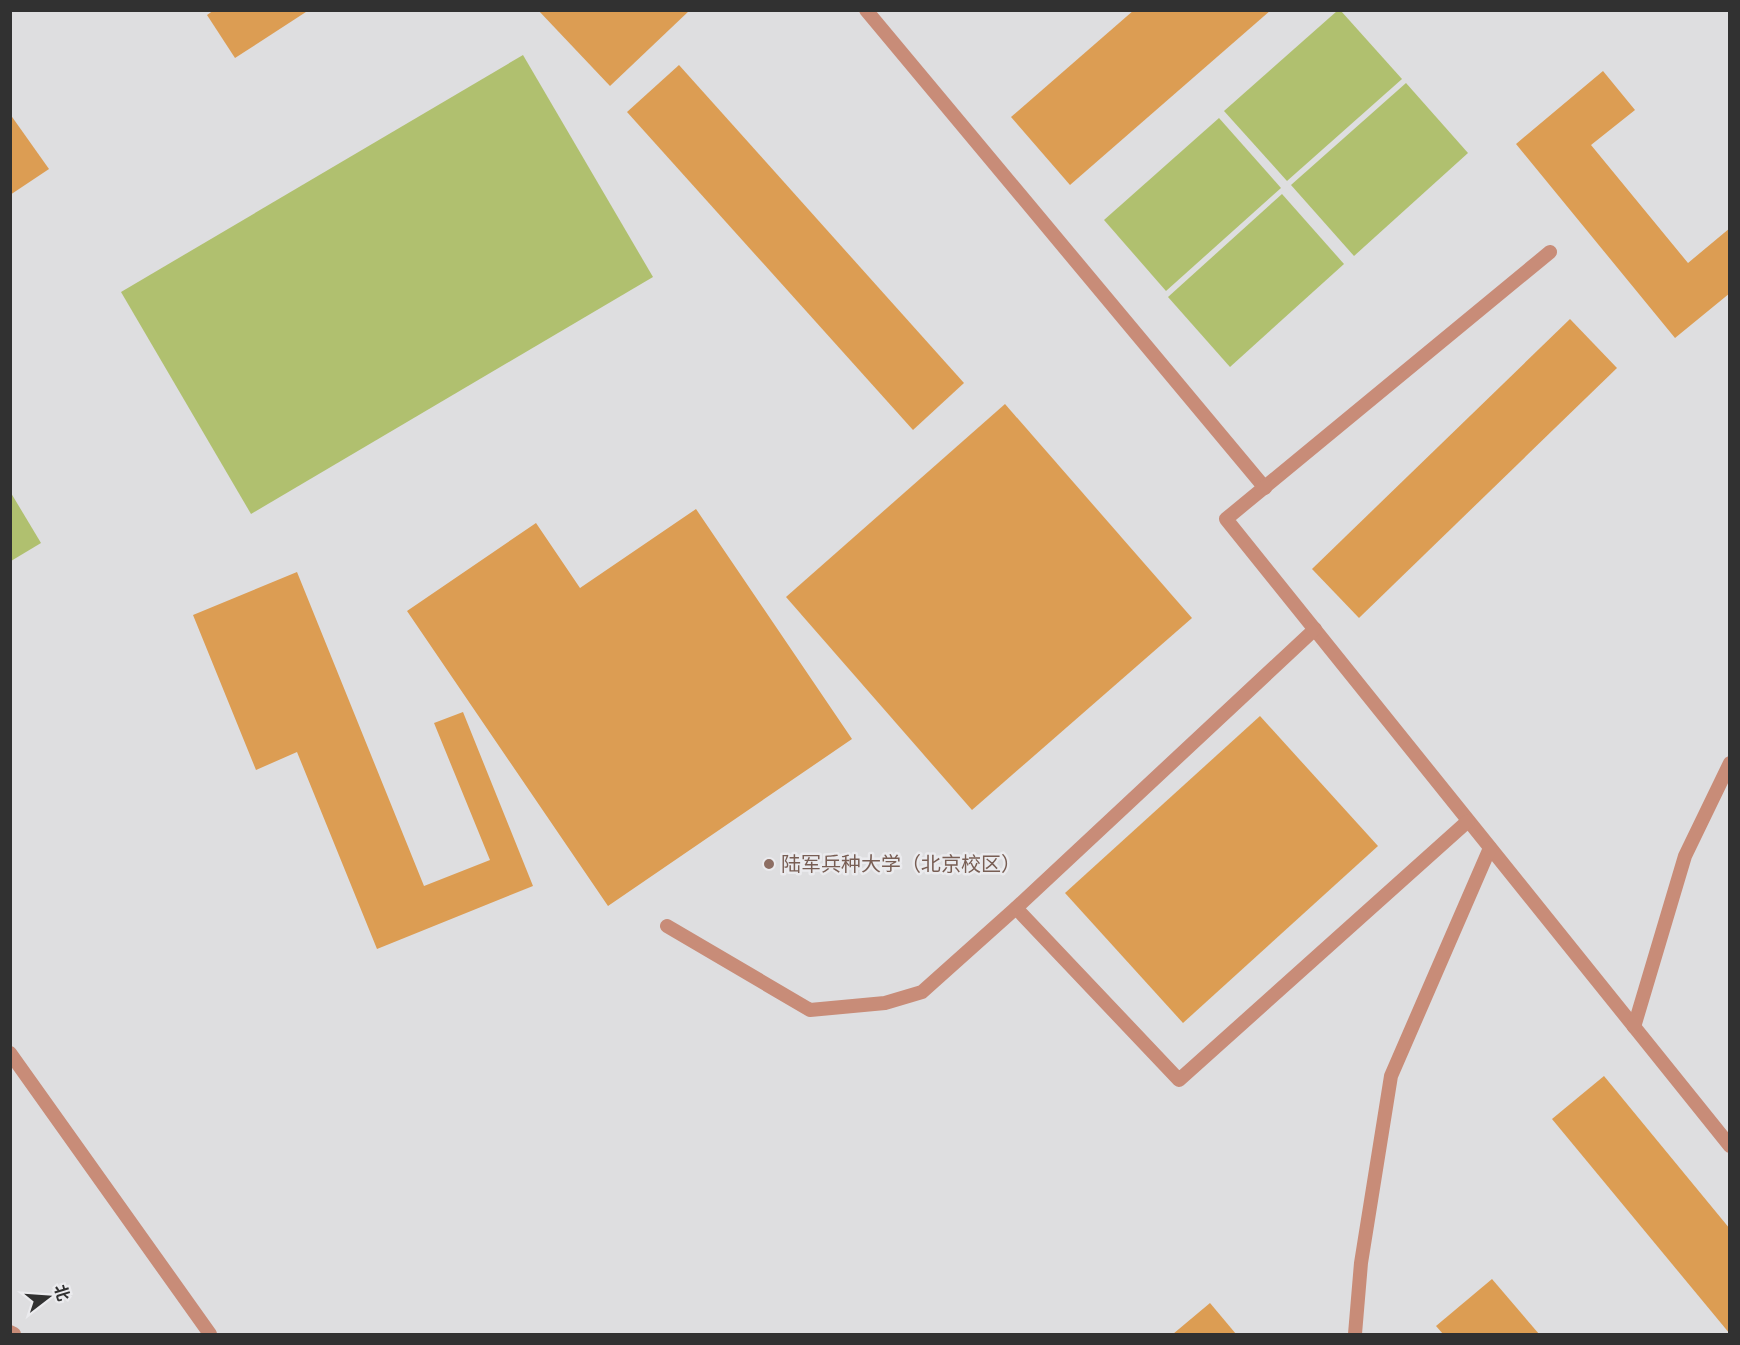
<svg xmlns="http://www.w3.org/2000/svg" width="1740" height="1345" font-family="Bitter,'Noto Sans SC',serif">
	<style>
		.green { fill: #b0c06f }
		.building { fill: #dc9d53 }
		.lines { fill: none; stroke-linecap: round; stroke-linejoin: round }
		.service { stroke: #c88c78; stroke-width: 14 }
		.education-dot { fill: #8d6e63; stroke: #ebebee; stroke-width: 2 }
		.labels { text-anchor: middle; stroke-width: 5; stroke-linejoin: round; paint-order: stroke }
		.education-label { font-size: 20px; fill: #785e54; stroke: #ebebee; text-anchor: start }
	</style>
	<rect width="100%" height="100%" fill="#dedee0"/>
	<g class="green">
		<polygon points="1337,11 1341,11 1402,79 1287,181 1224,111"/>
		<polygon points="523,55 653,277 251,514 121,292"/>
		<polygon points="1406,83 1468,153 1354,256 1291,185"/>
		<polygon points="1219,118 1281,188 1166,291 1104,220"/>
		<polygon points="1282,194 1344,264 1230,367 1168,297"/>
		<polygon points="11,493 41,543 11,561 10,561"/>
	</g>
	<g class="building">
		<polygon points="214,10 309,10 235,58 207,15"/>
		<polygon points="538,10 690,10 610,86"/>
		<polygon points="1134,10 1271,10 1070,185 1011,117"/>
		<polygon points="679,65 964,383 913,430 627,112"/>
		<polygon points="1603,71 1635,110 1591,145 1688,263 1730,228 1730,293 1675,338 1516,144"/>
		<polygon points="10,114 49,169 10,195"/>
		<polygon points="1570,319 1617,368 1359,618 1312,569"/>
		<polygon points="1005,404 1192,618 972,810 786,597"/>
		<polygon points="696,509 852,739 608,906 407,611 536,523 580,588"/>
		<polygon points="297,572 424,886 490,860 434,723 463,712 533,886 377,949 297,752 256,770 193,615"/>
		<polygon points="1260,716 1378,846 1183,1023 1065,893"/>
		<polygon points="1604,1076 1730,1229 1730,1334 1552,1119"/>
		<polygon points="1492,1279 1539,1334 1443,1334 1436,1326"/>
		<polygon points="1210,1303 1236,1334 1173,1334"/>
	</g>
	<g class="lines">
		<g class="service">
			<polyline points="866,10 1265,488"/>
			<polyline points="1550,252 1226,519 1730,1146"/>
			<polyline points="1016,908 1179,1080 1468,821"/>
			<polyline points="667,926 810,1010 885,1003 922,992 1016,908 1315,629"/>
			<polyline points="1634,1027 1685,856 1730,763"/>
			<polyline points="10,1053 210,1334"/>
			<polyline points="10,1332 14,1334"/>
			<polyline points="1355,1334 1361,1263 1391,1076 1490,848"/>
		</g>
	</g>
	<circle class="education-dot" cx="769" cy="864" r="6"/>
	<g class="labels">
		<g class="education-label">
			<text x="781" y="871">陆军兵种大学（北京校区）</text>
		</g>
	</g>
	<rect width="1740" height="1345" fill="none" stroke="#313131" stroke-width="24"/>
	<g transform="translate(48 1297) rotate(73)" stroke="#ebebee" stroke-width="4.5" paint-order="stroke">
	<path d="M0-4.5L10 22L0 15L-10 22Z" fill="#313131"/>
	<text y="-9" font-size="16" font-weight="bold" text-anchor="middle" fill="#313131">北</text>
	</g>
</svg>
